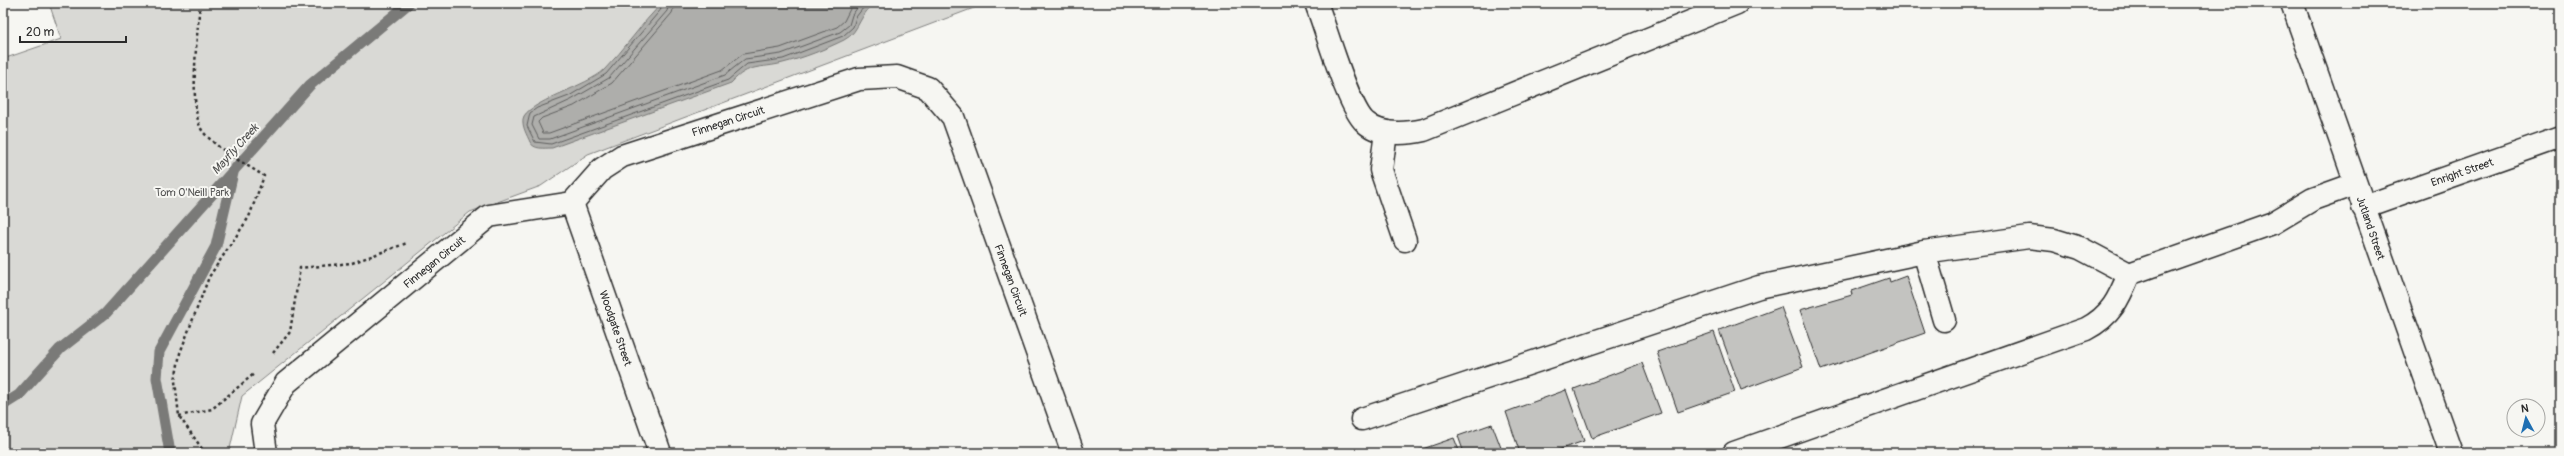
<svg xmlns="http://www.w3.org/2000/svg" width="2564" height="456" font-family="Pangolin,sans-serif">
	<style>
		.green { fill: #d9d9d5; stroke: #828280 }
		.water { fill: #aeaeab; stroke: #7a7a78 }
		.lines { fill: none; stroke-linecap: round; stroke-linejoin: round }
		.shore { stroke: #5f5f5e; stroke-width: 1 }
		.stream { stroke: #7a7a78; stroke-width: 11 }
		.building { fill: #c3c3c0; stroke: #2b2b2b }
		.minor-casing { stroke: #2b2b2b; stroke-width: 25 }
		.path { stroke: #2b2b2b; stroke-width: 2.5; stroke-dasharray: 3 3; stroke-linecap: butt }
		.minor { stroke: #f6f6f2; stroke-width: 22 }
		.labels { text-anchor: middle; stroke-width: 4; stroke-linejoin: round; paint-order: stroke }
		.street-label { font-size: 11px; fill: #2b2b2b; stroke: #f6f6f2 }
		.park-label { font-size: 11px; fill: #565656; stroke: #f6f6f2 }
		.water-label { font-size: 12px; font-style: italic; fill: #525251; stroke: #f6f6f2 }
	</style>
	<rect width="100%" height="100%" fill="#f6f6f2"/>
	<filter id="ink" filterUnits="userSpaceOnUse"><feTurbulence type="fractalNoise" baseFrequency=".025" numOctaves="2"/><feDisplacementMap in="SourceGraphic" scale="8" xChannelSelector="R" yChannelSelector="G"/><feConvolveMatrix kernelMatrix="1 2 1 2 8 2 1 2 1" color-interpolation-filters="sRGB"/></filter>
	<g filter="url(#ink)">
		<polygon class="green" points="49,3 987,3 588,154 541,186 470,212 242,396 229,453 3,453 3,59 61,39"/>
		<path class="water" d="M662 3H878C859 10 861 32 844 40 826 49 803 58 783 63 760 69 749 63 731 83L552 148C544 148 534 150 530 142 527 135 522 127 523 119 525 103 589 85 604 70 625 49 641 24 662 3Z"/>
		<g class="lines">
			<g class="shore">
				<polyline points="664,3 663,7 606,74 569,96 537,108 530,113 527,126 535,142 551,144 728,80 747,64 783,59 843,36 853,27 856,17 867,3"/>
				<polyline points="669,3 667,11 609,78 571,100 534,117 532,125 539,139 550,139 725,75 745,59 781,54 840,32 849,25 852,15 861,3"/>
				<polyline points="675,3 672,13 612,83 574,106 542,118 538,122 543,133 549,133 722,70 743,54 780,48 837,27 844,21 853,3"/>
			</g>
			<g class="stream">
				<polyline points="3,405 19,395 60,349 106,313 310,85 409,3"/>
				<polyline points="170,453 157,378 159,352 216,246 233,173"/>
			</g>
		</g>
		<g class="building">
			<polygon points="1906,276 1925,333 1821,370 1800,310 1852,295 1851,291 1889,278 1890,282"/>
			<polygon points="1781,307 1803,367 1741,390 1719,330"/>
			<polygon points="1714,332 1735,392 1678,412 1657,352"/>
			<polygon points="1642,363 1661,413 1592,438 1574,389"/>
			<polygon points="1566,390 1584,441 1549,453 1520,453 1506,412"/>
			<polygon points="1492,424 1503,453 1464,453 1458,436"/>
			<polygon points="1454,438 1460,453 1411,453"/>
		</g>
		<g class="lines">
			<g class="minor-casing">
				<g id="minor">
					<path d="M1316 3C1326 28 1348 107 1365 122 1380 136 1405 134 1424 130L1737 3"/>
					<polyline points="2292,3 2451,453"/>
					<polyline points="1386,132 1381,170 1405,240"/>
					<polyline points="572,203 660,453"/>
					<polyline points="2363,207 2561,137"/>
					<polyline points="1924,252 1944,320"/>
					<polyline points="1362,419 1759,287 1924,252 2029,237 2054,240 2080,248 2129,274"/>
					<polyline points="266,453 262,424 286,383 489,216 572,203 602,169 622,156 859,79 897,77 928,88 953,117 1073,453"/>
					<path d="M1734 453 2086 329C2111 316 2119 299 2129 274L2273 223 2313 199 2355 184"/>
				</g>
			</g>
			<g class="path">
				<path d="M200 3C198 28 187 115 204 133 220 151 244 163 264 176L249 217 209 277 180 353 175 381 179 416 205 453"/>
				<polyline points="273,353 290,332 300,268 352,263 407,243"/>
				<polyline points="179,416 212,409 255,373"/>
			</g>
			<use href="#minor" class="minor"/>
		</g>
	</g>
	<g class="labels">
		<g class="street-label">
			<text transform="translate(728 121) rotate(-18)" y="4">Finnegan Circuit</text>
			<text transform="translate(2462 172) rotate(-19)" y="4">Enright Street</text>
			<text transform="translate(2371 228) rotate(71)" y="4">Jutland Street</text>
			<text transform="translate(434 262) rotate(-39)" y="4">Finnegan Circuit</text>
			<text transform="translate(1011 280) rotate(70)" y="4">Finnegan Circuit</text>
			<text transform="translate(616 328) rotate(71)" y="4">Woodgate Street</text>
		</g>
		<g class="park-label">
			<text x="192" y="196">Tom O'Neill Park</text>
		</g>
		<g class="water-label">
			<text transform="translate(235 149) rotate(-48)" y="4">Mayfly Creek</text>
		</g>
	</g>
	<rect width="2564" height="456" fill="none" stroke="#f6f6f2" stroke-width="16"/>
	<rect x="8" y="8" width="2548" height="440" fill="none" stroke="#2b2b2b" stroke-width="1.5" filter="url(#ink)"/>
	<g transform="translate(2526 418) rotate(353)"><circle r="19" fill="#f6f6f2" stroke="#a5a5a2"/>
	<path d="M0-3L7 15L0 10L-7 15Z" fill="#1f6fb2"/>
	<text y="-6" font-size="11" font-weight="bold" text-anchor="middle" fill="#2b2b2b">N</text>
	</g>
	<path d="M20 36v6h106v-6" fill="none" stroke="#2b2b2b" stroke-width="2"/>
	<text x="26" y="36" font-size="12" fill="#2b2b2b" stroke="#f6f6f2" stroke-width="3" paint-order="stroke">20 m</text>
</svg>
